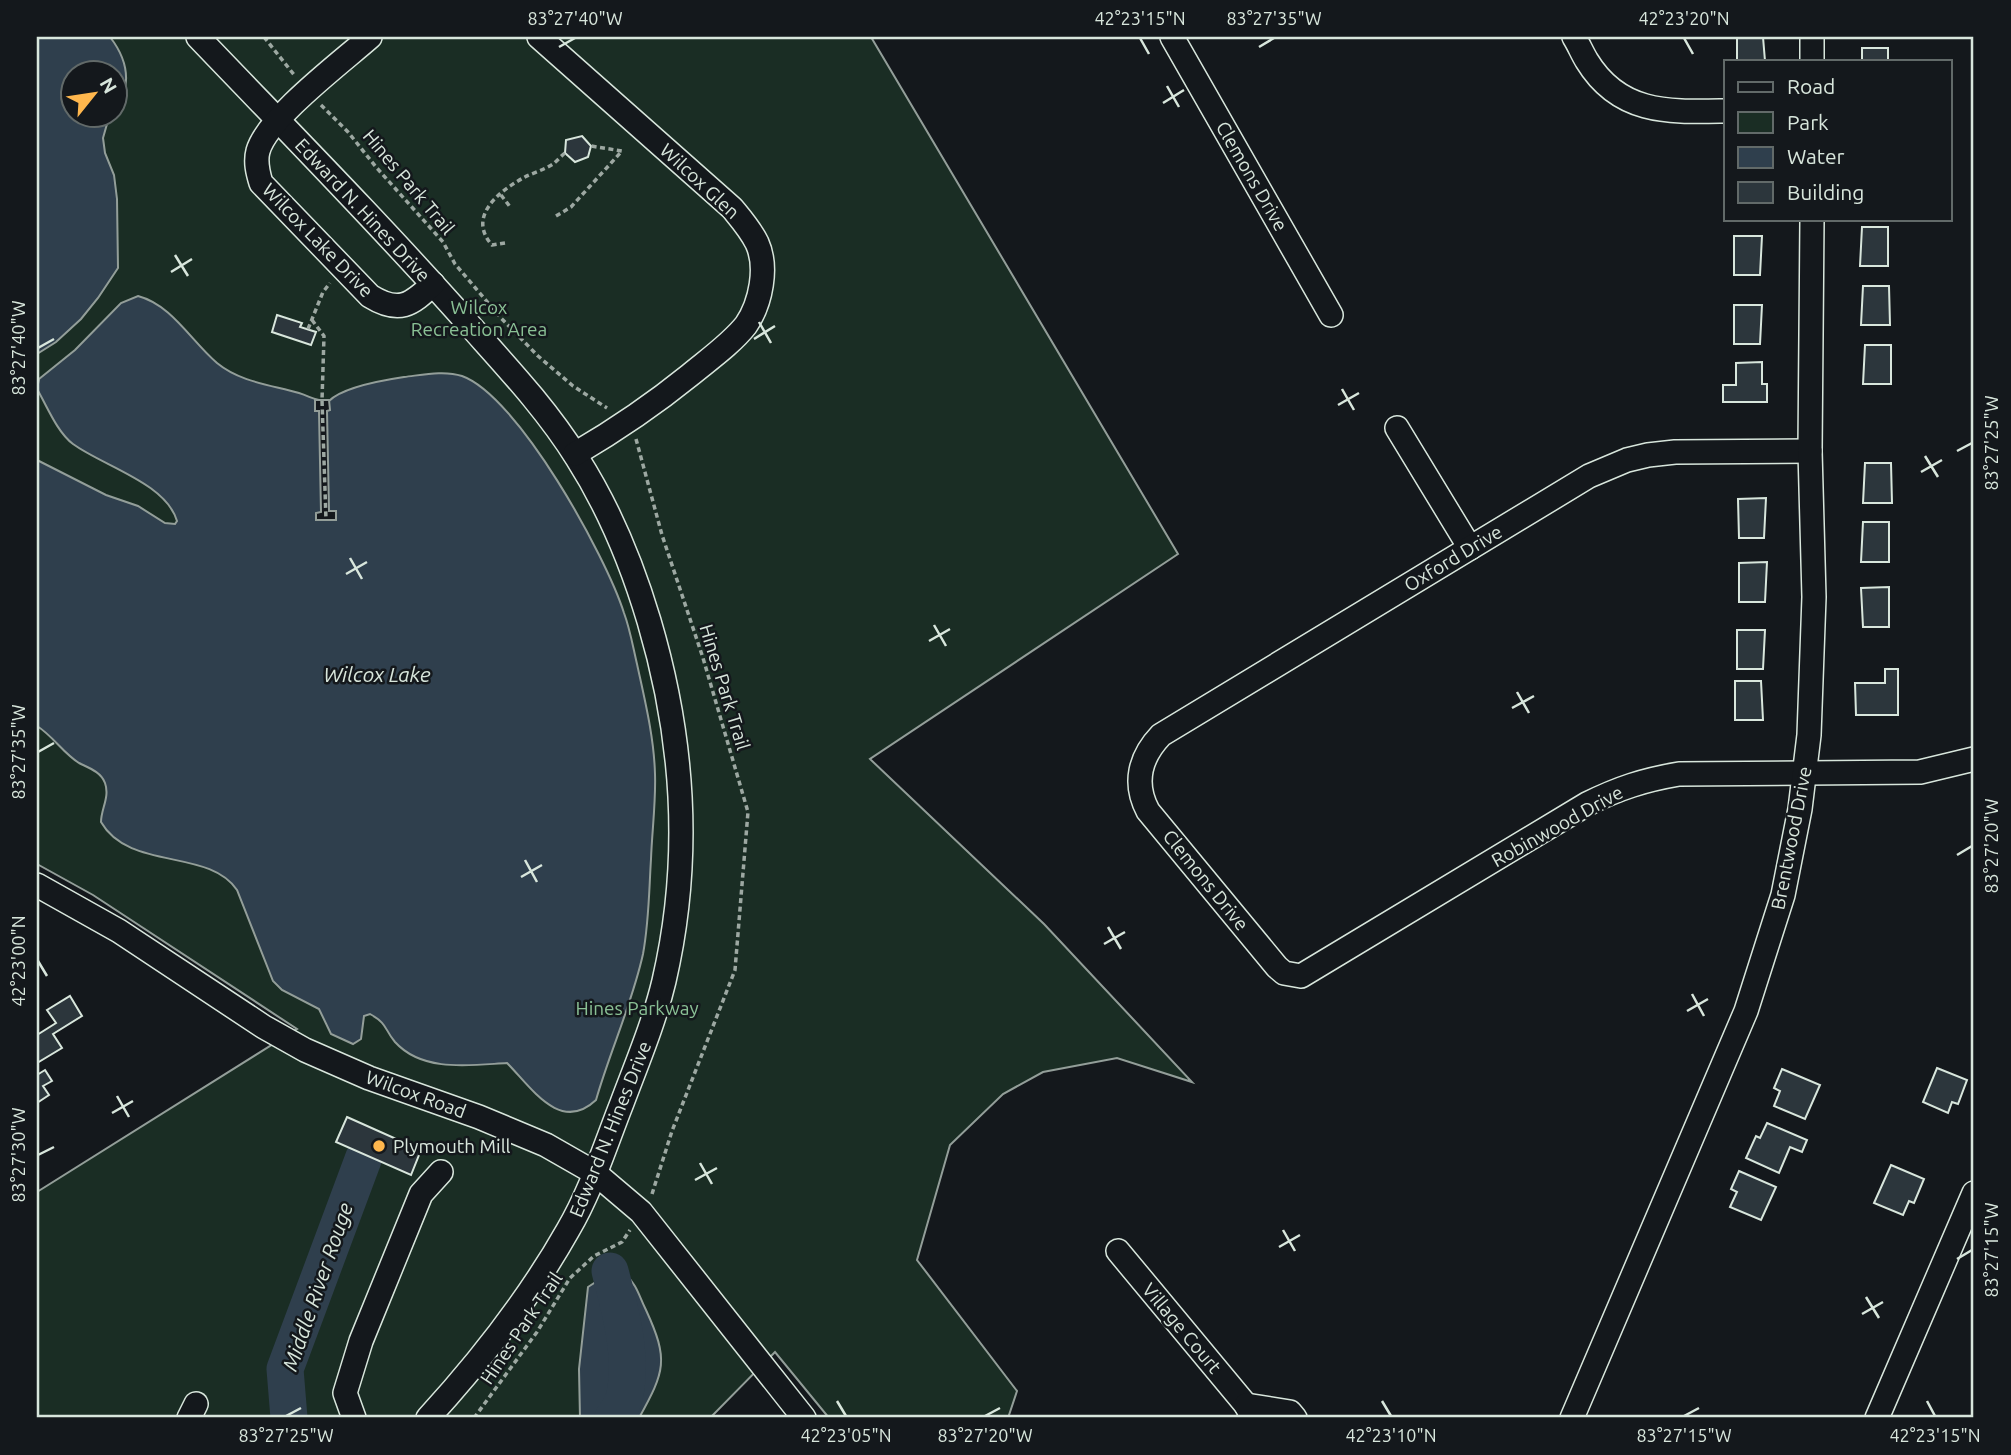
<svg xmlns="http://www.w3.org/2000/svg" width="2011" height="1455" font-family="Ubuntu,sans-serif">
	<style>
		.green { fill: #1a2d24; stroke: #939e99; stroke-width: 2; fill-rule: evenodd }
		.water { fill: #2f3f4d; stroke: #939e99; stroke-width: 2 }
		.pier { fill: #14181c; stroke: #939e99; stroke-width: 2 }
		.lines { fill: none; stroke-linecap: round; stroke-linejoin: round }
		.river { stroke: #2f3f4d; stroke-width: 37 }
		.building { fill: #2c363c; stroke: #d8e6dc; stroke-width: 2 }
		.minor-casing { stroke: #d8e6dc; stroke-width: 26 }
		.path { stroke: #9da8a2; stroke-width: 3.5; stroke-dasharray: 5 3.5; stroke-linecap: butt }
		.minor { stroke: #14181c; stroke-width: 23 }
		.ticks { fill: none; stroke: #d8e6dc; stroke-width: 2.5 }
		.poi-dot { fill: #ffb74d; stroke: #14181c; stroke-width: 2.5 }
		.labels { text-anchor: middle; stroke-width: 5; stroke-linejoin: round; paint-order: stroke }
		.street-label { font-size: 19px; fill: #d8e6dc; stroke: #14181c }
		.park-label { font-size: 19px; fill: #8ac095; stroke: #14181c }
		.poi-label { font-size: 19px; fill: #d8e6dc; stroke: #14181c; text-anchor: start }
		.water-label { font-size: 21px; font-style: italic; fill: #d8e6dc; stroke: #14181c }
		.neatline { fill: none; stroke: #d8e6dc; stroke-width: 2.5 }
		.ticks-label { font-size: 18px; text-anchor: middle; fill: #d8e6dc }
	</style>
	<rect width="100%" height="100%" fill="#14181c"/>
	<path class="green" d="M37 37H871L1178 554 870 759 1044 924 1192 1082 1117 1058 1043 1072 1003 1094 950 1145 917 1260 1017 1391 1008 1418H829L775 1352 710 1418H37V1192L297 1029 93 895 37 864ZM74 74H116V116H74Z"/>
	<g class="water">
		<path d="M37 37H110C128 60 132 85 116 111V74H74V116H112L107 124 103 138 105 153 114 175 117 199 118 268 98 298 81 319 56 342 37 354Z"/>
		<path d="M138 296C172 305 191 341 217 363 240 382 271 385 299 393 312 397 314 401 329 401 343 387 384 380 404 377 422 375 444 370 462 376 518 396 606 556 624 613 630 629 633 647 637 664 645 701 654 737 655 774 656 802 652 831 651 859 649 891 649 922 643 954 632 1004 610 1051 596 1100 560 1134 531 1087 507 1063 472 1065 423 1073 395 1042 384 1029 388 1024 370 1014L364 1016 361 1039 353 1044 331 1034 319 1009 282 990 273 981 237 890C209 848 129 871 101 822 101 809 110 797 105 783 101 772 89 768 79 763 63 753 53 736 37 726V460L106 495 138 506 165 523 175 524 177 521C166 483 103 466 73 444 57 432 47 406 37 389L39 379 75 350 121 303Z"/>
		<path d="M624 1273C638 1286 638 1294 646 1310 669 1360 665 1371 639 1418H580L579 1369 588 1287 605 1276Z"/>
	</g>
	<polygon class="pier" points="315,400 329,400 330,410 327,411 329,511 336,511 336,520 316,520 316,513 321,512 319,411 315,411"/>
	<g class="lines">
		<g class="river">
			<path d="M610 1271C620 1310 634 1358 624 1398 622 1405 617 1412 613 1418"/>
			<polyline points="289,1418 285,1369 364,1157"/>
		</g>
	</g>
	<g class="building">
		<polygon points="1737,37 1763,37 1765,61 1737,61"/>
		<rect x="1862" y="48" width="26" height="13"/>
		<polygon points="582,136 591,146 588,157 575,162 565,153 566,140"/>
		<polygon points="1862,227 1888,227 1888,266 1860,266"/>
		<polygon points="1734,236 1762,236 1760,275 1734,275"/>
		<polygon points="1863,286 1889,286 1890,325 1861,325"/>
		<polygon points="1734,305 1762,305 1760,344 1734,344"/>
		<polygon points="277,315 302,323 300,327 316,332 311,345 272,332"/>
		<polygon points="1865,345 1891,345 1891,384 1863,384"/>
		<polygon points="1762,362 1762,384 1767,384 1767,402 1723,402 1723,385 1736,385 1736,363"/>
		<polygon points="1865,463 1891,463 1892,503 1863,503"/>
		<polygon points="1766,498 1764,538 1739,538 1738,499"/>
		<polygon points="1863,522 1889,522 1889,562 1861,562"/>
		<polygon points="1767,562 1765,602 1739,602 1739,563"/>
		<polygon points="1889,587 1889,627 1863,627 1861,588"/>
		<polygon points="1737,630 1765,630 1763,669 1737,669"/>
		<polygon points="1885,669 1898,669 1898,715 1856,715 1855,683 1885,683"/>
		<polygon points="1735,681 1761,681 1763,720 1735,720"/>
		<polygon points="70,996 82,1016 53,1034 62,1048 37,1063 37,1035 56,1023 47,1010"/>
		<polygon points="1937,1068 1967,1080 1958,1104 1952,1102 1948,1113 1923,1102"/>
		<polygon points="1782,1069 1820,1085 1805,1119 1774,1106 1780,1091 1774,1088"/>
		<polygon points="45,1070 52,1081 43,1086 49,1095 37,1103 37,1075"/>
		<polygon points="347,1117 421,1150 411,1175 336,1142"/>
		<polygon points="1767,1123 1807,1140 1802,1152 1790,1147 1779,1173 1746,1158 1756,1136 1760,1138"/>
		<polygon points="1891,1165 1924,1179 1914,1203 1909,1201 1903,1215 1874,1203"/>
		<polygon points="1739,1171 1776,1187 1761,1220 1730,1207 1737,1192 1731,1189"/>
	</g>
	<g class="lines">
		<g class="minor-casing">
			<g id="minor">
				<path d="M198 37C287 130 379 223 465 320 504 364 546 408 577 458 609 508 632 564 649 621 684 739 692 860 664 981 654 1023 637 1063 622 1103 605 1146 591 1191 568 1230 529 1299 481 1360 428 1418"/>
				<path d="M370 37C343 61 267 118 258 151 255 162 258 173 261 183L370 296C399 314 411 305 433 284"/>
				<path d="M539 37 732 208C741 219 750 229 757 243 768 267 761 303 746 325 731 344 708 360 690 375 653 405 616 430 575 454"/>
				<polyline points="1172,37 1331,315"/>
				<path d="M1574 37C1579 45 1582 53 1587 61 1620 115 1670 112 1726 111"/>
				<polyline points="1812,37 1812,61"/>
				<polyline points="1397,428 1470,548"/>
				<path d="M1810 451 1675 452 1648 455 1627 460 1589 476 1161 735C1140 757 1133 783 1148 811L1277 967 1284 973 1301 976 1587 804C1619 788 1644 780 1679 774L1920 772 1974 759"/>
				<polyline points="37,885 119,931 264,1027 305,1050 369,1078 479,1117 546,1145 595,1173 641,1212 804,1418"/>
				<polyline points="1118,1251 1246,1405 1253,1418"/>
				<polyline points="1246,1405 1290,1412 1295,1418"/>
				<polyline points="189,1418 196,1404"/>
				<polyline points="354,1418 345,1393 361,1341 421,1194 441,1172"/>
				<polyline points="1572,1418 1746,1011 1783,895 1800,809 1809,735 1814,597 1810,451 1812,219"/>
				<polyline points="1877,1418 1974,1193"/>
			</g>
		</g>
		<g class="path">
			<polyline points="264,37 295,76"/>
			<polyline points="321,105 348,132 376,167 443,242 455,264 501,318 538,356 573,386 607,408"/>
			<polyline points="501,195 511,208"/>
			<polyline points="556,216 571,207 622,151 591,146"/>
			<path d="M505 243 492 245C467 217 498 192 523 178 532 173 544 170 553 164 557 161 561 156 565 153"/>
			<polyline points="312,320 324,336 322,400 326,520"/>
			<polyline points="308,329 323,292 330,283"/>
			<polyline points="636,439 662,535 703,658 748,812 735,970 672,1131 652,1194"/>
			<polyline points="474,1418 537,1332 570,1278 594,1256 622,1242 630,1230"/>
		</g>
		<use href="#minor" class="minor"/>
	</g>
	<path class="ticks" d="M1140 38 1149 54M1684 38 1693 54M559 47 575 38M1259 47 1274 38M1167 86 1179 107M1163 103 1184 90M175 255 188 276M171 272 192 259M759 322 771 343M754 339 775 326M38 348 54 339M1342 389 1354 410M1338 405 1359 393M1957 451 1972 443M1925 456 1938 477M1921 472 1942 460M350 558 362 579M346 574 367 562M934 625 946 646M929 641 950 629M1517 692 1529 713M1512 708 1534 696M38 752 54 743M1957 855 1972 846M525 860 537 882M521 877 542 865M1108 927 1121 949M1104 944 1125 932M38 961 47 976M1692 994 1704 1016M1687 1011 1708 999M117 1096 129 1117M112 1113 133 1101M38 1155 54 1147M700 1163 712 1184M695 1180 717 1168M1283 1230 1295 1251M1279 1247 1300 1235M1957 1259 1972 1250M1866 1297 1879 1318M1862 1314 1883 1302M837 1401 846 1416M1382 1401 1391 1416M1927 1401 1935 1416M286 1416 301 1408M985 1416 1000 1408M1684 1416 1699 1408"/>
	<circle class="poi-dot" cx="379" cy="1146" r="7"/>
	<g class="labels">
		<g class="street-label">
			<text transform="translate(1252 176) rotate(60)" y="7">Clemons Drive</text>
			<text transform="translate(700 181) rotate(43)" y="7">Wilcox Glen</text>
			<text transform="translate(409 182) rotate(50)" y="7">Hines Park Trail</text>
			<text transform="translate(363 210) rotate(47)" y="7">Edward N. Hines Drive</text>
			<text transform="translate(318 240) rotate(46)" y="7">Wilcox Lake Drive</text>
			<text transform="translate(1453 558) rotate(-31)" y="7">Oxford Drive</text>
			<text transform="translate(725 687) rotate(73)" y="7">Hines Park Trail</text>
			<text transform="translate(1557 826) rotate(-29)" y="7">Robinwood Drive</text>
			<text transform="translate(1791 838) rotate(-79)" y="7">Brentwood Drive</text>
			<text transform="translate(1206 880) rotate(51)" y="7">Clemons Drive</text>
			<text transform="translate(416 1094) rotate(20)" y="7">Wilcox Road</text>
			<text transform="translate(610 1129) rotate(-68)" y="7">Edward N. Hines Drive</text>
			<text transform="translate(521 1328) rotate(-56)" y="7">Hines Park Trail</text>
			<text transform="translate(1182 1328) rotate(50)" y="7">Village Court</text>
		</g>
		<g class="park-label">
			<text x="479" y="314">Wilcox<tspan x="479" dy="22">Recreation Area</tspan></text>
			<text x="637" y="1015">Hines Parkway</text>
		</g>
		<g class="poi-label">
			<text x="393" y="1153">Plymouth Mill</text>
		</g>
		<g class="water-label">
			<text x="377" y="682">Wilcox Lake</text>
			<text transform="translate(318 1287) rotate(-71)" y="7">Middle River Rouge</text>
		</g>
	</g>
	<rect width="2011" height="1455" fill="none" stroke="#14181c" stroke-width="77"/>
	<rect x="1724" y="60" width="228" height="161" fill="#14181c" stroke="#626a69" stroke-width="2"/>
	<rect x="1738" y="82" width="35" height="10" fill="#14181c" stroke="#626a69" stroke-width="2"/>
	<text x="1787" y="94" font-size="21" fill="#d8e6dc">Road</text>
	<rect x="1738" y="112" width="35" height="21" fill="#1a2d24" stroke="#626a69" stroke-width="2"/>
	<text x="1787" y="130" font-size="21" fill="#d8e6dc">Park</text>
	<rect x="1738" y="147" width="35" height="21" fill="#2f3f4d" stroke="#626a69" stroke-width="2"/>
	<text x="1787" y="164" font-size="21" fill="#d8e6dc">Water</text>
	<rect x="1738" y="182" width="35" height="21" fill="#2c363c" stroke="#626a69" stroke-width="2"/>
	<text x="1787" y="200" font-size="21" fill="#d8e6dc">Building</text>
	<g transform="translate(94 94) rotate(60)"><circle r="33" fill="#14181c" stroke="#626a69" stroke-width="2"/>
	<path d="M0-5L12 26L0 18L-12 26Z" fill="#ffb74d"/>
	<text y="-10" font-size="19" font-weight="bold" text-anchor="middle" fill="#d8e6dc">N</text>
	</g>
	<rect x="38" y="38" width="1934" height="1378" class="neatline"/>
	<g class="ticks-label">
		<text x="575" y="25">83°27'40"W</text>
		<text x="1140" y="25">42°23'15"N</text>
		<text x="1274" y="25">83°27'35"W</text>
		<text x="1684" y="25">42°23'20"N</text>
		<text transform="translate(19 348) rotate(-90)" y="6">83°27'40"W</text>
		<text transform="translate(1992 443) rotate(-90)" y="6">83°27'25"W</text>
		<text transform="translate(19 752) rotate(-90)" y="6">83°27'35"W</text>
		<text transform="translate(1992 846) rotate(-90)" y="6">83°27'20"W</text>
		<text transform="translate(19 961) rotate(-90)" y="6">42°23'00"N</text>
		<text transform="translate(19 1155) rotate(-90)" y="6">83°27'30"W</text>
		<text transform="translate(1992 1250) rotate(-90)" y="6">83°27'15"W</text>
		<text x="286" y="1442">83°27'25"W</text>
		<text x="846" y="1442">42°23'05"N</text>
		<text x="985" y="1442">83°27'20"W</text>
		<text x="1391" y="1442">42°23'10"N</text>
		<text x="1684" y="1442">83°27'15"W</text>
		<text x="1935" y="1442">42°23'15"N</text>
	</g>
</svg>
